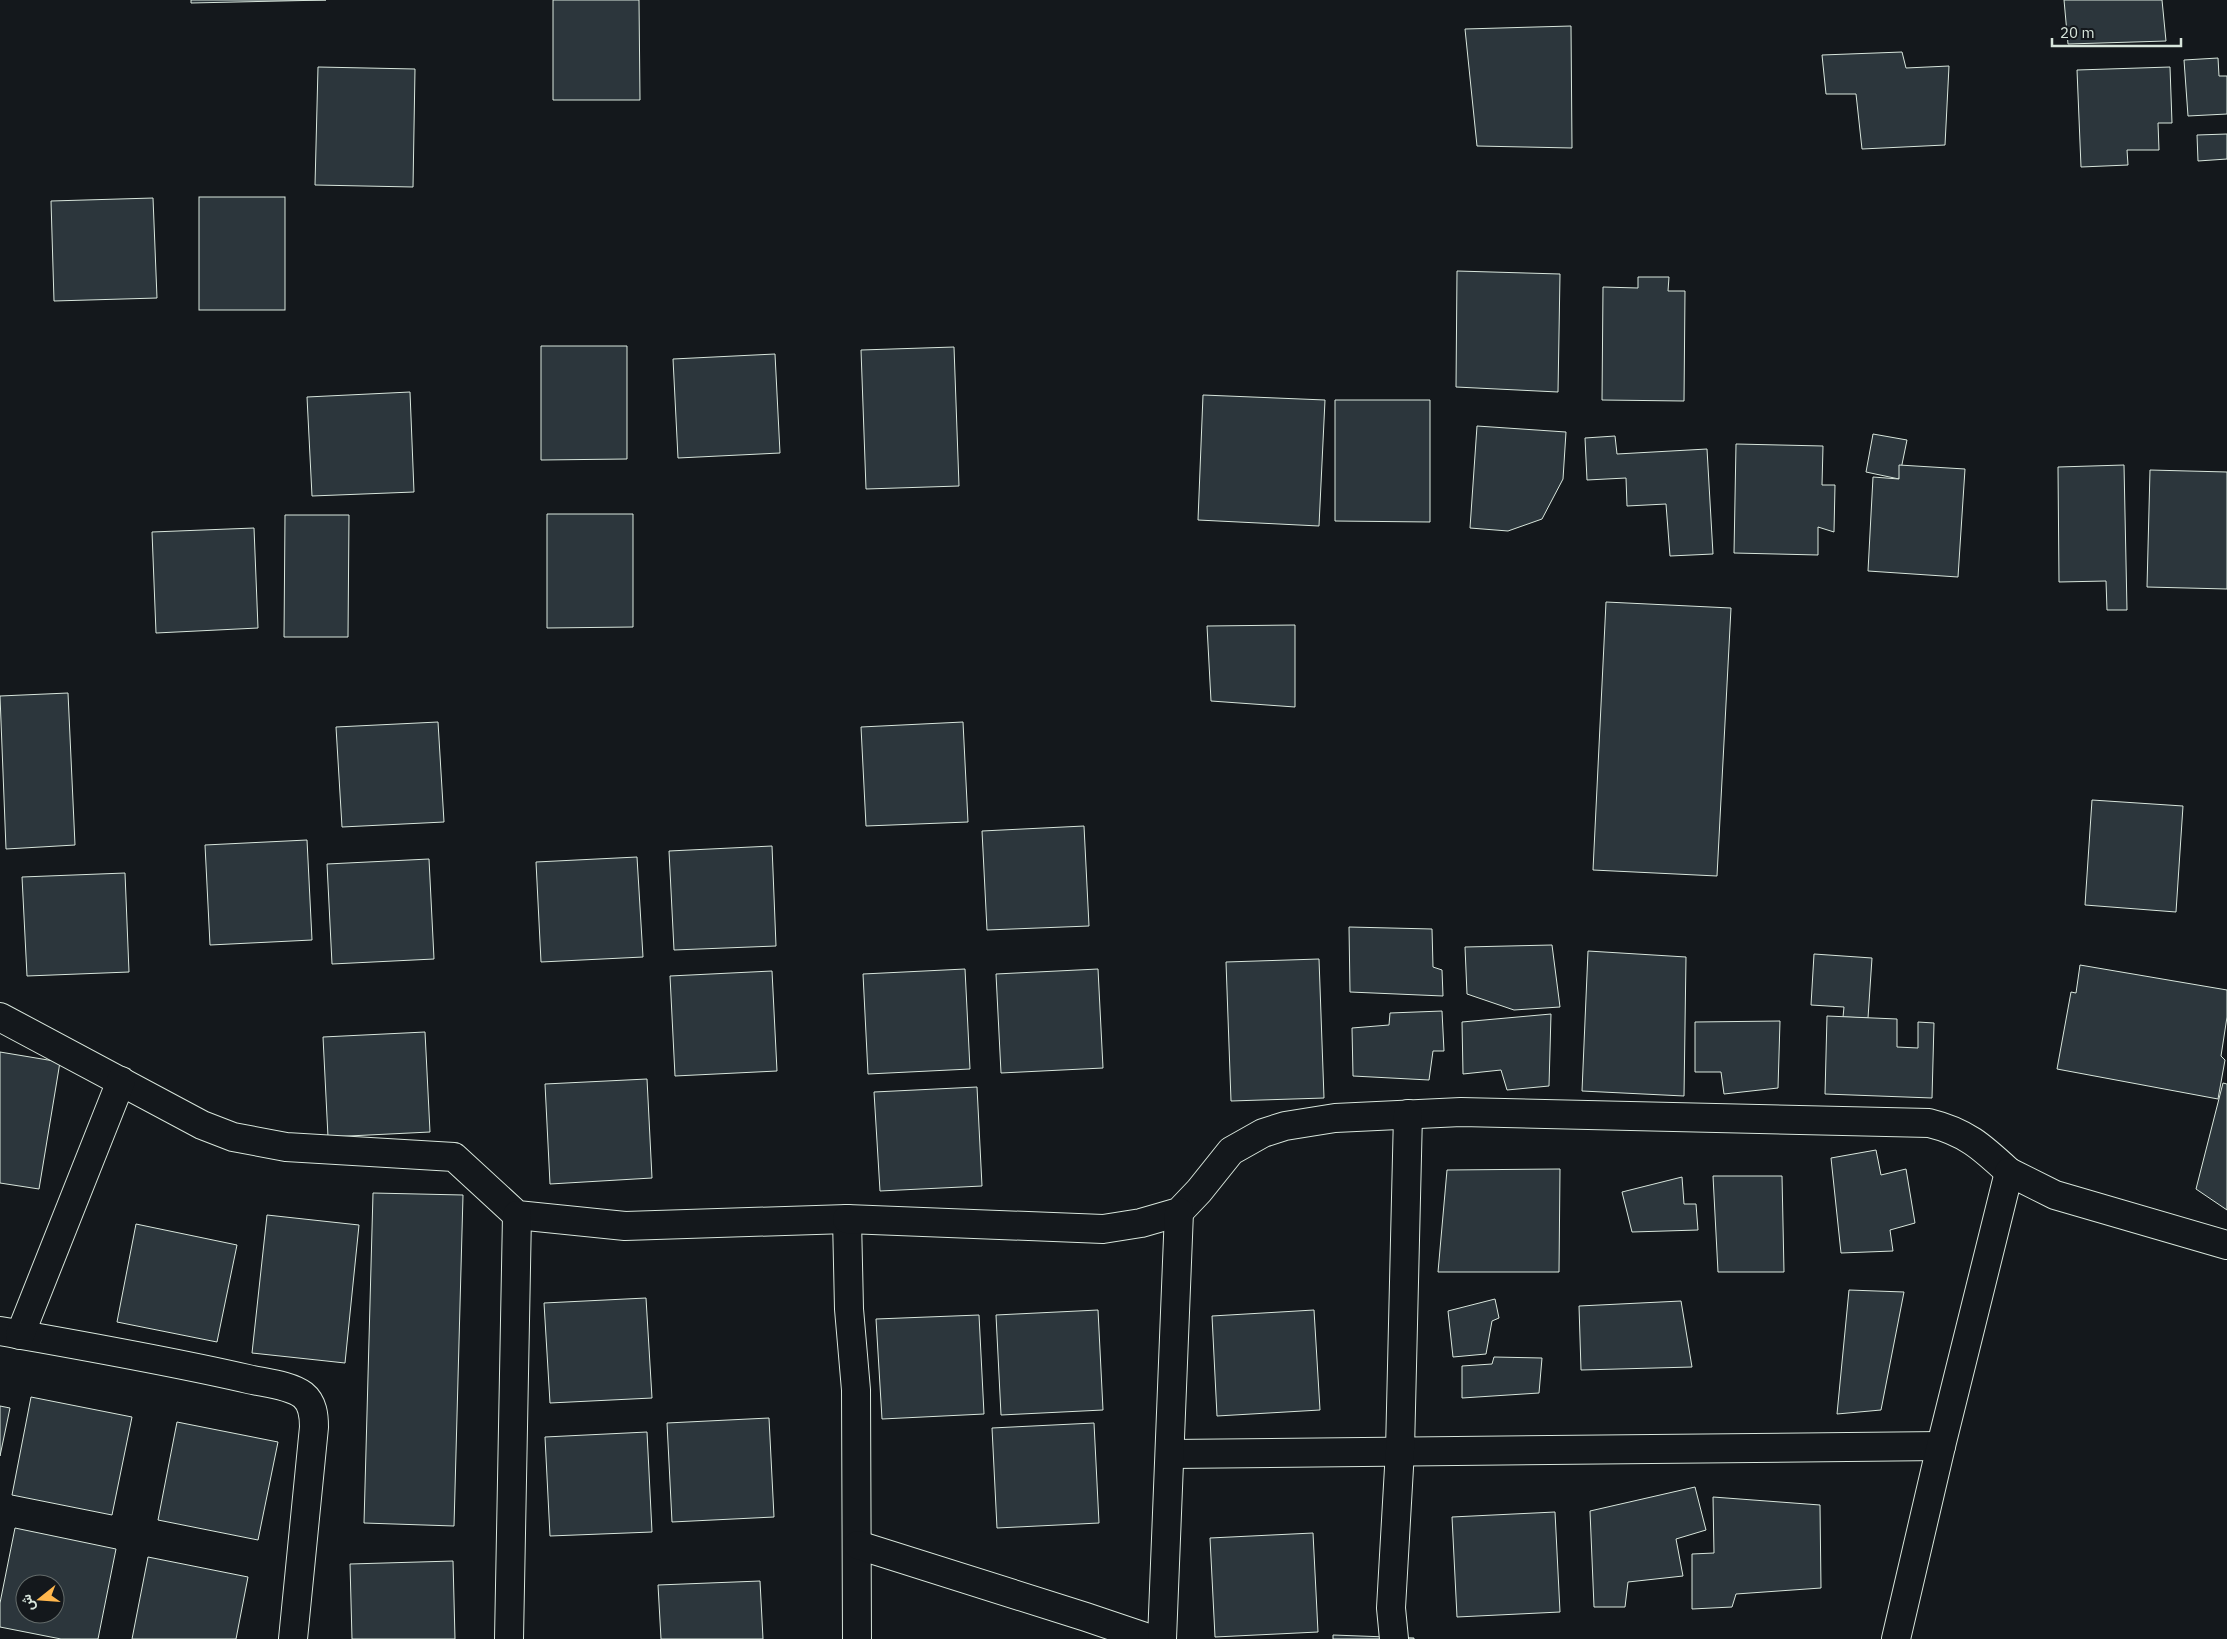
<svg xmlns="http://www.w3.org/2000/svg" width="2227" height="1639" font-family="'IBM Plex Sans',Vazirmatn,sans-serif">
	<style>
		.building { fill: #2c363c; stroke: #d8e6dc; fill-rule: evenodd }
		.lines { fill: none; stroke-linecap: round; stroke-linejoin: round }
		.minor-casing { stroke: #d8e6dc; stroke-width: 30 }
		.minor { stroke: #14181c; stroke-width: 28 }
	</style>
	<rect width="100%" height="100%" fill="#14181c"/>
	<g class="building">
		<polygon points="191,0 326,0 191,3"/>
		<polygon points="553,0 639,0 640,100 553,100"/>
		<polygon points="2064,0 2162,0 2166,41 2068,44"/>
		<polygon points="1571,26 1572,148 1477,146 1465,29"/>
		<polygon points="1902,52 1906,68 1949,66 1945,145 1862,149 1856,94 1826,94 1822,55"/>
		<polygon points="2218,58 2219,76 2227,76 2227,114 2188,116 2184,60"/>
		<polygon points="318,67 415,69 413,187 315,185"/>
		<polygon points="2170,67 2172,123 2158,123 2159,150 2127,150 2128,165 2081,167 2077,70"/>
		<polygon points="2227,134 2227,159 2198,161 2197,135"/>
		<rect x="199" y="197" width="86" height="113"/>
		<polygon points="153,198 157,298 54,301 51,201"/>
		<polygon points="1457,271 1560,274 1558,392 1456,387"/>
		<polygon points="1638,277 1669,277 1668,291 1685,291 1684,401 1602,400 1603,287 1638,288"/>
		<polygon points="541,346 627,346 627,459 541,460"/>
		<polygon points="954,347 959,486 866,489 861,350"/>
		<polygon points="775,354 780,453 678,458 673,359"/>
		<polygon points="410,392 414,492 312,496 307,397"/>
		<polygon points="1203,395 1325,400 1319,526 1198,520"/>
		<polygon points="1335,400 1430,400 1430,522 1335,521"/>
		<polygon points="1477,426 1566,432 1563,479 1542,519 1508,531 1470,528"/>
		<polygon points="1873,434 1907,440 1899,479 1866,472"/>
		<polygon points="1615,436 1617,454 1707,449 1713,554 1670,556 1666,504 1627,506 1626,478 1587,480 1585,438"/>
		<polygon points="1736,444 1823,446 1822,485 1835,485 1834,532 1818,527 1818,555 1734,553"/>
		<polygon points="1899,465 1965,469 1958,577 1868,571 1873,477 1899,479"/>
		<polygon points="2124,465 2127,610 2107,610 2106,581 2059,582 2058,467"/>
		<polygon points="2150,470 2227,472 2227,589 2147,587"/>
		<polygon points="547,514 633,514 633,627 547,628"/>
		<polygon points="285,515 349,515 348,637 284,637"/>
		<polygon points="254,528 258,628 156,633 152,532"/>
		<polygon points="1606,602 1731,608 1717,876 1593,870"/>
		<polygon points="1295,625 1295,707 1211,701 1207,626"/>
		<polygon points="68,693 75,845 6,849 0,696"/>
		<polygon points="438,722 444,822 342,827 336,727"/>
		<polygon points="963,722 968,822 866,826 861,727"/>
		<polygon points="2092,800 2183,806 2176,912 2085,905"/>
		<polygon points="1084,826 1089,926 987,930 982,831"/>
		<polygon points="307,840 312,940 210,945 205,845"/>
		<polygon points="772,846 776,946 674,950 669,851"/>
		<polygon points="637,857 643,957 541,962 536,862"/>
		<polygon points="429,859 434,959 332,964 327,864"/>
		<polygon points="125,873 129,972 27,976 22,877"/>
		<polygon points="1349,927 1432,929 1433,967 1442,970 1443,996 1350,992"/>
		<polygon points="1552,945 1560,1007 1514,1010 1467,994 1465,947"/>
		<polygon points="1588,951 1686,957 1684,1096 1582,1091"/>
		<polygon points="1814,954 1872,958 1868,1018 1843,1017 1844,1007 1811,1005"/>
		<polygon points="1319,959 1324,1098 1231,1101 1226,962"/>
		<polygon points="2080,965 2227,990 2227,1017 2221,1056 2225,1060 2218,1099 2057,1069 2071,992 2076,993"/>
		<polygon points="965,969 970,1069 868,1074 863,974"/>
		<polygon points="1098,969 1103,1068 1001,1073 996,974"/>
		<polygon points="772,971 777,1071 675,1076 670,976"/>
		<polygon points="1442,1011 1444,1051 1433,1051 1429,1080 1353,1076 1352,1028 1389,1025 1390,1013"/>
		<polygon points="1551,1014 1549,1086 1507,1090 1501,1070 1463,1074 1462,1022"/>
		<polygon points="1827,1016 1897,1019 1897,1047 1918,1048 1918,1022 1934,1023 1932,1098 1825,1094"/>
		<polygon points="1780,1021 1778,1088 1724,1094 1721,1072 1695,1072 1695,1022"/>
		<polygon points="425,1032 430,1132 328,1137 323,1037"/>
		<polygon points="0,1052 60,1062 39,1189 0,1183"/>
		<polygon points="647,1079 652,1178 550,1184 545,1084"/>
		<polygon points="2223,1083 2227,1084 2227,1210 2196,1189"/>
		<polygon points="977,1087 982,1186 880,1191 874,1092"/>
		<polygon points="1876,1150 1881,1175 1906,1169 1915,1223 1890,1230 1893,1251 1841,1253 1831,1158"/>
		<polygon points="1560,1169 1559,1272 1438,1272 1447,1170"/>
		<polygon points="1713,1176 1782,1176 1784,1272 1718,1272"/>
		<polygon points="1682,1177 1684,1204 1696,1204 1698,1230 1632,1232 1622,1192"/>
		<polygon points="373,1193 463,1195 454,1526 364,1523"/>
		<polygon points="267,1215 359,1225 345,1363 252,1353"/>
		<polygon points="136,1224 237,1245 217,1342 117,1322"/>
		<polygon points="1849,1290 1904,1292 1881,1410 1837,1414"/>
		<polygon points="646,1298 652,1398 550,1403 544,1303"/>
		<polygon points="1495,1299 1499,1318 1492,1321 1486,1354 1453,1357 1448,1311"/>
		<polygon points="1681,1301 1692,1367 1581,1370 1579,1306"/>
		<polygon points="1098,1310 1103,1410 1001,1415 996,1315"/>
		<polygon points="1314,1310 1320,1410 1217,1416 1212,1316"/>
		<polygon points="979,1315 984,1414 882,1419 876,1319"/>
		<polygon points="1494,1357 1542,1358 1539,1393 1462,1398 1462,1366 1492,1364"/>
		<polygon points="31,1397 132,1417 112,1515 12,1495"/>
		<polygon points="0,1406 10,1408 0,1456"/>
		<polygon points="769,1418 774,1517 672,1522 667,1423"/>
		<polygon points="177,1422 278,1442 258,1540 158,1520"/>
		<polygon points="1094,1423 1099,1523 997,1528 992,1428"/>
		<polygon points="647,1432 652,1532 550,1536 545,1437"/>
		<polygon points="1695,1487 1706,1530 1676,1539 1683,1576 1628,1582 1625,1607 1594,1607 1590,1511"/>
		<polygon points="1713,1497 1820,1505 1821,1588 1736,1594 1732,1607 1692,1609 1692,1554 1714,1553"/>
		<polygon points="1555,1512 1560,1612 1457,1617 1452,1517"/>
		<path d="M15 1528 116 1549 98 1639H61L0 1627V1603ZM25 1584H55V1614H25Z"/>
		<polygon points="1313,1533 1318,1632 1215,1637 1210,1538"/>
		<polygon points="148,1557 248,1577 236,1639 132,1639"/>
		<polygon points="453,1561 455,1639 352,1639 350,1564"/>
		<polygon points="760,1581 763,1639 661,1639 658,1585"/>
		<polygon points="1333,1635 1414,1638 1414,1639 1333,1639"/>
	</g>
	<g class="lines">
		<g class="minor-casing">
			<g id="minor">
				<polyline points="0,1017 202,1125 233,1137 286,1147 454,1157 517,1215 625,1226 847,1219 849,1309 856,1390 857,1639"/>
				<path d="M847 1219 1103 1229 1141 1223 1179 1212 1199 1191 1231 1151 1263 1133 1285 1126 1335 1118 1461 1112 1929 1123C1966 1132 1982 1147 2009 1172"/>
				<path d="M0 1331C83 1346 166 1360 248 1379 265 1383 290 1385 303 1395 313 1403 314 1416 314 1427L293 1639"/>
				<polyline points="20,1335 121,1081"/>
				<polyline points="1171,1454 1941,1446"/>
				<polyline points="858,1545 1086,1617 1151,1639"/>
				<polyline points="509,1639 517,1215"/>
				<polyline points="1162,1639 1179,1212"/>
				<polyline points="1394,1639 1391,1608 1400,1450 1408,1114"/>
				<polyline points="1896,1639 1941,1446 2009,1172 2055,1195 2227,1245"/>
			</g>
		</g>
		<use href="#minor" class="minor"/>
	</g>
	<g transform="translate(40 1599) rotate(253)"><circle r="24" fill="#14181c" stroke="#626a69"/>
	<path d="M0-4L9 19L0 12L-9 19Z" fill="#ffb74d"/>
	<text y="-8" font-size="14" font-weight="bold" text-anchor="middle" fill="#d8e6dc">ش</text>
	</g>
	<path d="M2052 38v8h129v-8" fill="none" stroke="#d8e6dc" stroke-width="2.5"/>
	<text x="2060" y="38" font-size="15" fill="#d8e6dc" stroke="#14181c" stroke-width="4" paint-order="stroke">20 m</text>
</svg>
